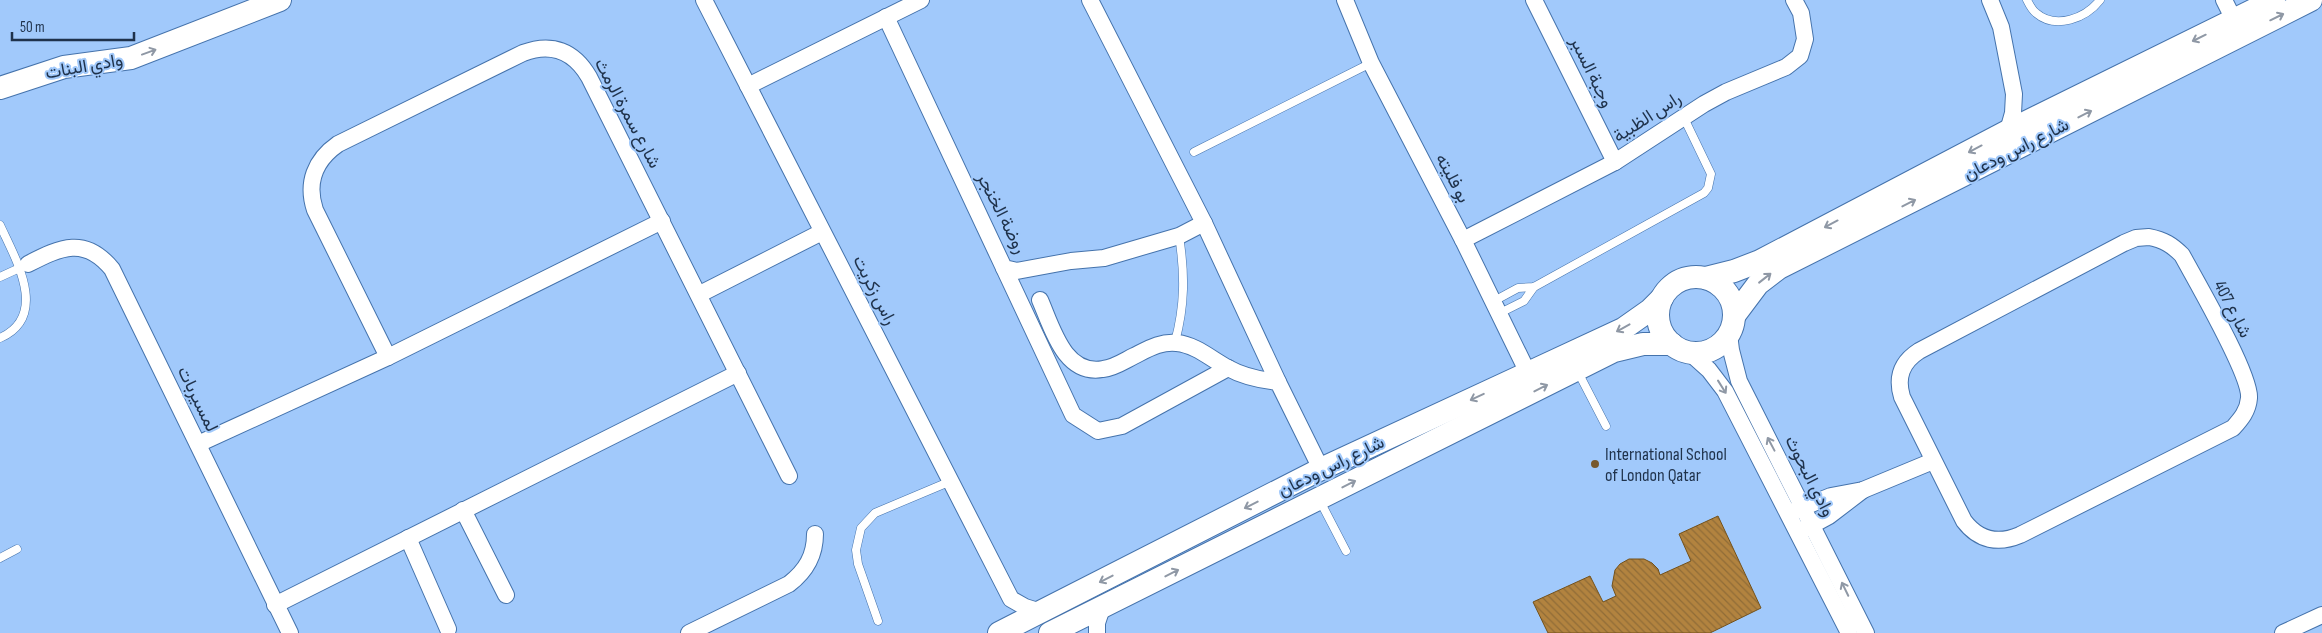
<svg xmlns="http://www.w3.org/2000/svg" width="2322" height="633" font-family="'Sofia Sans Condensed',Vazirmatn,sans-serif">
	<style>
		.building { fill: url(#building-back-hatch); stroke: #73511b }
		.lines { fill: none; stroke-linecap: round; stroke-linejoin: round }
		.lane-casing { stroke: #4573ac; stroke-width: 9 }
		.street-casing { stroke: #4573ac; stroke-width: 18 }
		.secondary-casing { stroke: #4573ac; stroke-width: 24 }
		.lane { stroke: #fff; stroke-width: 8 }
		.street { stroke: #fff; stroke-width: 16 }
		.secondary { stroke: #fff; stroke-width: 22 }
		.oneway { stroke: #8f98a5 }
		.poi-dot { fill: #77582d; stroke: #a1c9fb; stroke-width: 2 }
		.labels { text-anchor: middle; stroke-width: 4; stroke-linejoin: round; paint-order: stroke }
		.street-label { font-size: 18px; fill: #1f324b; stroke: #a1c9fb }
		.poi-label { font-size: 18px; fill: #1f324b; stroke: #a1c9fb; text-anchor: start }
	</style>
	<defs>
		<pattern id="building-back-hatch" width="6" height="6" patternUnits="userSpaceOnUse" patternTransform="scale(1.25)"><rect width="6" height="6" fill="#b2833f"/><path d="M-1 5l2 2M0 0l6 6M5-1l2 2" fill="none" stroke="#906c37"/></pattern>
	</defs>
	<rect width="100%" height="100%" fill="#a1c9fb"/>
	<polygon class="building" points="1718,516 1761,608 1710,633 1548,633 1533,602 1590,576 1603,602 1616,596 1612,586 1615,570 1620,564 1629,559 1644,559 1652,563 1658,569 1660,575 1691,561 1679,534"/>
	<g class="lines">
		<g class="lane-casing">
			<g id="lane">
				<path d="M2027 0C2029 4 2032 10 2036 13 2056 30 2086 18 2100 0"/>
				<polyline points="1194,152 1371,63"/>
				<path d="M0 225C15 258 50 316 0 338"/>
				<polyline points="0,277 24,266"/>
				<polyline points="1494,301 1518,288 1534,287 1704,193 1708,188 1711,174 1684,118"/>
				<polyline points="1500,313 1524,301 1534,287"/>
				<path d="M1175 342C1185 305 1185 274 1179 236"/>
				<polyline points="1578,372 1606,426"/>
				<polyline points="1320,501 1346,551"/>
				<polyline points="0,558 17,549"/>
				<polyline points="878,621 858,564 856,550 861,528 875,513 951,481"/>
			</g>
		</g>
		<g class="street-casing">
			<g id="street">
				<polyline points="704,0 1011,599 1025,607 1041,612"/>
				<polyline points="1090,0 1204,223 1278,382"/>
				<polyline points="1345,0 1371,63 1463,240 1528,373"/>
				<polyline points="1534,0 1615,162"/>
				<polyline points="1990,0 2001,27 2014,94 2013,113 2008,131"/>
				<polyline points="2224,0 2238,28"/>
				<polyline points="886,17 1004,268 1017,271 1071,261 1104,258 1179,236 1204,223"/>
				<polyline points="748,86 921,0"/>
				<path d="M2149 237C2164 240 2172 245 2182 255 2196 281 2251 375 2249 398 2248 411 2241 419 2233 428L2020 535C1999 544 1979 541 1964 521L1902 397C1896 377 1902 362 1919 351L2124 243 2136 238Z"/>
				<polyline points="1463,240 1615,162 1704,104 1726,92 1786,67 1800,56 1805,39 1801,13 1794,0"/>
				<path d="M28 264C61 247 85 236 112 269L290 633"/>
				<polyline points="1004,268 1073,415 1098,431 1122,426 1228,368"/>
				<polyline points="700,294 822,232"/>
				<path d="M1040 300C1052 327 1064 376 1103 369 1114 368 1124 361 1134 356 1148 349 1161 341 1177 343 1196 345 1211 359 1228 368 1244 377 1260 380 1278 382L1321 469"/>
				<polyline points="1729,334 1731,350 1739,381 1866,633"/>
				<polyline points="1689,352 1709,370 1725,391 1849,633"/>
				<path d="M388 357 315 210C306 183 315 160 338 144L523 53C552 42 574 51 589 77L789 476"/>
				<polyline points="198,444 388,357 662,221"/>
				<polyline points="463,510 506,595"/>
				<polyline points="1794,511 1831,496 1863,490 1933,461"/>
				<polyline points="1805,529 1829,516 1863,490"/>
				<polyline points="408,538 448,629"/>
				<polyline points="275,605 738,373"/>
				<path d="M689 633 789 584C806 571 815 556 815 534"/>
				<polyline points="1097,633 1097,623 1102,608"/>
				<polyline points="2283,633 2322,615"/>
			</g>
		</g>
		<g class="secondary-casing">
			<g id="secondary">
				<polyline points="0,88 64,67 131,58 280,0"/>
				<circle cx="1696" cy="315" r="38"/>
				<polyline points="1706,278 1734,271 1760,261 2008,131 2274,0"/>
				<polyline points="1734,316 1758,284 1779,268 2311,0"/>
				<polyline points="999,633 1321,469 1623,329 1650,310 1662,298"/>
				<polyline points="1050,633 1614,351 1643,344 1672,344"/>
			</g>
		</g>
		<use href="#lane" class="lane"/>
		<use href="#street" class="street"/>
		<use href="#secondary" class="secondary"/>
	</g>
	<defs><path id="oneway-shaft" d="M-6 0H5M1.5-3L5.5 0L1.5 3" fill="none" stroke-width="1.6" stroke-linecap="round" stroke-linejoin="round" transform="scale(1.25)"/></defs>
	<g class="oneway">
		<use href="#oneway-shaft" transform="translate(2277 17) rotate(-26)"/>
		<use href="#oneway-shaft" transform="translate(2199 38) rotate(154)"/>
		<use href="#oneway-shaft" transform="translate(149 52) rotate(-20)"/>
		<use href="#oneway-shaft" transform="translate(2085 114) rotate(-27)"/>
		<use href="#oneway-shaft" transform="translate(1975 149) rotate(152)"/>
		<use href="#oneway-shaft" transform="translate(1909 203) rotate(-27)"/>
		<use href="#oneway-shaft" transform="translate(1831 224) rotate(152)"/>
		<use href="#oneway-shaft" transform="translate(1765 278) rotate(-38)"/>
		<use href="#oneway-shaft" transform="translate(1623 328) rotate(151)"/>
		<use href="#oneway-shaft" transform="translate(1722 387) rotate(58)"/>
		<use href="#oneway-shaft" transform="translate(1541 388) rotate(-27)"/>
		<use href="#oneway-shaft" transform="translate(1477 397) rotate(155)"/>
		<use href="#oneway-shaft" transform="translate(1771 444) rotate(-118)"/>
		<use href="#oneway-shaft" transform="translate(1349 484) rotate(-27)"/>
		<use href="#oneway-shaft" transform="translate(1251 505) rotate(153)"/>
		<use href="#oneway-shaft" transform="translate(1172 573) rotate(-27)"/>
		<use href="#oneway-shaft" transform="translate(1106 579) rotate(153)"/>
		<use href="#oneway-shaft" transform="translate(1845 589) rotate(-116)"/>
	</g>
	<circle class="poi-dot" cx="1595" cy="464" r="5"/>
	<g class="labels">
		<g class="street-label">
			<text transform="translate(84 66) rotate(-10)" y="6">وادي البنات</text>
			<text transform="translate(1592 72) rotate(64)" y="6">وجبة السبر</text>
			<text transform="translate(628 113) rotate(62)" y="6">شارع سمرة الرمث</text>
			<text transform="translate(1647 117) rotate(-33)" y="6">راس الظبية</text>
			<text transform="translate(2016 149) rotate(-27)" y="6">شارع راس ودعان</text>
			<text transform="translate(1453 178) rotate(62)" y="6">بو فليته</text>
			<text transform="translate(1002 213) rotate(63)" y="6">روضة الخنجر</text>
			<text transform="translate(875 290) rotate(63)" y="6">راس زكريت</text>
			<text transform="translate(2233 309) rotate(63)" y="6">شارع 407</text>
			<text transform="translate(198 399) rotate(64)" y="6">لمسيربات</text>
			<text transform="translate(1331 466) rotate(-26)" y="6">شارع راس ودعان</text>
			<text transform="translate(1810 476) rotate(63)" y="6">وادي البحوث</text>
		</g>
		<g class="poi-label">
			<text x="1605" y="460">International School<tspan x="1605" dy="21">of London Qatar</tspan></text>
		</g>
	</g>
	<path d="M12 32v8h122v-8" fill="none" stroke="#1f324b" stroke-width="2.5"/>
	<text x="20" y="32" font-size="15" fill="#1f324b" stroke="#a1c9fb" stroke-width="4" paint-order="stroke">50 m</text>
</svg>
